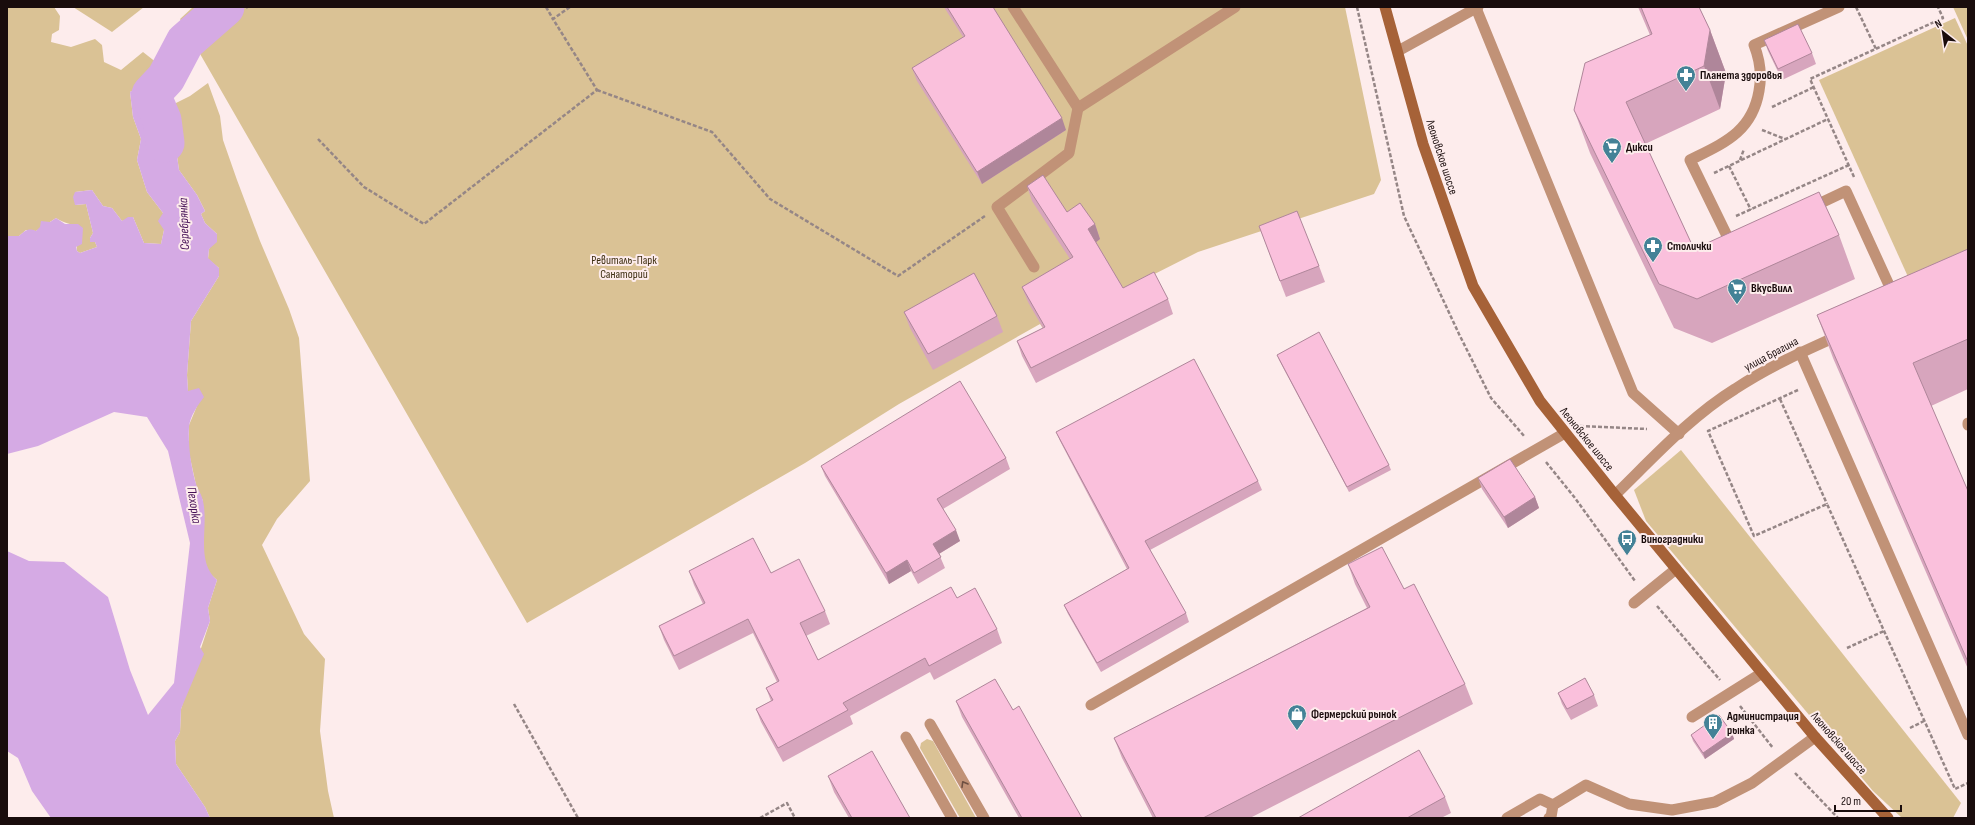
<svg xmlns="http://www.w3.org/2000/svg" width="1975" height="825" font-family="'Sofia Sans Condensed',sans-serif">
	<style>
		.green { fill: #dac295 }
		.water { fill: #d5aae4 }
		.lines { fill: none; stroke-linecap: round; stroke-linejoin: round }
		.river { stroke: #d5aae4; stroke-width: 39 }
		.path { stroke: #958686; stroke-width: 2.5; stroke-dasharray: 4 2; stroke-linecap: butt }
		.service { stroke: #c19277; stroke-width: 11 }
		.minor { stroke: #c19277; stroke-width: 11 }
		.secondary { stroke: #a66238; stroke-width: 11 }
		.wall { fill: #d7a5bd }
		.shaded-wall { fill: #af869a }
		.building { fill: #fac0dc; stroke: #af869a }
		.oneway { stroke: #6d4f42 }
		.labels { text-anchor: middle; stroke-width: 4; stroke-linejoin: round; paint-order: stroke }
		.poi-label { font-size: 12px; font-weight: bold; fill: #190c0c; stroke: #fdecec; text-anchor: start }
		.street-label { font-size: 12px; fill: #190c0c; stroke: #fdecec }
		.park-label { font-size: 12px; fill: #3c2d0f; stroke: #fdecec }
		.water-label { font-size: 13px; font-style: italic; fill: #451056; stroke: #fdecec }
	</style>
	<rect width="100%" height="100%" fill="#fdecec"/>
	<g class="green">
		<path d="M7 7H54L60 16 59 30 52 34 51 42 71 47 95 39 102 45 104 62 121 70 143 52 157 63 144 84 130 92 133 117 141 139 137 160 147 192 163 213 164 230 161 244 144 243 133 217 122 221 112 208 103 206 92 190 75 192V205L86 204 93 233 90 238V242H95L97 247 80 253 77 251C75 244 82 235 82 228 73 224 65 224 56 218L36 231 26 230 19 236H9L7 239Z"/>
		<polygon points="73,7 144,7 112,32"/>
		<polygon points="193,7 1345,7 1381,180 1374,194 1198,252 1044,330 1040,324 899,404 805,463 527,623 180,19"/>
		<polygon points="1953,7 1968,7 1968,40"/>
		<polygon points="1955,18 1968,46 1968,265 1914,290 1819,80"/>
		<polygon points="208,83 220,116 223,140 237,180 260,241 289,309 299,338 310,481 277,519 262,545 304,634 325,659 320,731 328,791 334,818 210,818 205,807 176,764 175,741 180,732 181,709 210,621 208,608 217,580 209,573 203,556 203,501 196,485 189,453 189,425 197,406 188,391 187,375 191,321 219,276 219,268 208,259 209,249 217,234 205,223 201,214 205,211 197,195 179,170 170,106 190,96"/>
		<polygon points="1681,450 1961,803 1953,818 1902,818 1873,791 1646,521 1634,490"/>
		<polygon points="927,739 933,741 976,818 960,818 920,748 921,743"/>
	</g>
	<path class="water" d="M144 84 158 98 170 106 179 170 197 195 205 211 201 214 205 223 217 234V242L209 249 208 258 219 268V276L191 321 187 375 188 391 199 388 204 397C198 405 190 416 189 427 188 446 191 466 196 484 198 490 202 495 203 501 209 527 195 561 217 580L208 608 210 621 200 647 204 654 181 709 180 732 175 741 176 764 205 807 210 818H51L32 791 18 758 7 751V551L29 561 64 562 108 597 130 670 148 715 174 683 190 543 168 451 147 417 114 412 38 446 7 454V239L8 236H19C26 230 28 228 36 231L40 227 41 221 50 222 56 218 65 224H78L83 228 82 244 76 247 77 251 80 253 97 247 95 242H90V238L93 233 86 204 75 205 73 197 75 192 92 190 103 206 112 208 122 221 128 217H133L144 243 161 244 164 230 158 221 163 213 147 192 137 160 141 139 133 117 130 92Z"/>
	<g class="lines">
		<polyline class="river" points="165,143 162,120 151,94 166,78 185,42 225,7"/>
		<g class="path">
			<polyline points="546,7 553,19"/>
			<polyline points="1357,7 1404,216 1459,334 1491,398 1525,437"/>
			<polyline points="1856,7 1876,49"/>
			<polyline points="246,8 247,7"/>
			<polyline points="597,90 712,132 770,199 898,276 985,216"/>
			<polyline points="1772,107 1814,87"/>
			<polyline points="1762,130 1785,139"/>
			<polyline points="318,139 364,187 424,224 597,90 553,19 570,7"/>
			<polyline points="1740,160 1744,149"/>
			<polyline points="1729,166 1751,210"/>
			<polyline points="1714,173 1828,119"/>
			<polyline points="1854,177 1810,79 1943,18 1938,7"/>
			<polyline points="1736,216 1849,165"/>
			<polyline points="1798,390 1708,431 1754,536 1827,504 1955,789 1968,783"/>
			<polyline points="1780,399 1827,504"/>
			<polyline points="1580,426 1647,429"/>
			<polyline points="1546,462 1575,498 1635,581"/>
			<polyline points="1657,606 1720,680"/>
			<polyline points="1847,648 1884,631"/>
			<polyline points="514,704 578,818"/>
			<polyline points="1740,706 1773,748"/>
			<polyline points="1910,728 1924,721"/>
			<polyline points="1795,773 1838,818"/>
			<polyline points="760,818 787,803 795,818"/>
		</g>
		<g class="service">
			<polyline points="1013,7 1078,108 1235,7"/>
			<polyline points="1476,8 1633,393 1679,434"/>
			<polyline points="1810,208 1846,191 1894,296"/>
			<path d="M1735 243 1731 244 1690 160C1724 143 1752 132 1759 91 1762 75 1760 60 1754 45L1839 7"/>
			<polyline points="1034,267 997,207 1069,153 1078,108"/>
			<polyline points="1800,352 1968,735"/>
			<polyline points="1968,423 1968,425"/>
			<polyline points="1634,603 1676,569"/>
			<polyline points="1091,705 1565,433"/>
			<polyline points="1692,717 1762,673"/>
			<polyline points="930,724 984,818"/>
			<polyline points="906,737 952,818"/>
			<polyline points="1553,805 1586,785 1629,804 1672,810 1715,802 1752,783 1815,737"/>
			<polyline points="1507,818 1540,799 1553,805 1551,817 1549,818"/>
		</g>
		<g class="minor">
			<polyline points="1398,51 1478,7"/>
			<path d="M1615 495C1653 458 1690 417 1735 389 1768 367 1804 351 1840 335"/>
		</g>
		<polyline class="secondary" points="1385,7 1423,144 1473,286 1540,401 1615,495 1815,737 1888,818"/>
	</g>
	<g class="wall">
		<polygon points="944,7 993,7 1066,130 982,184 917,81 912,68 963,37"/>
		<polygon points="1638,7 1699,7 1710,30 1726,73 1720,109 1645,144 1694,249 1839,235 1855,279 1712,343 1674,328 1590,153 1574,110 1650,35"/>
		<polygon points="1764,40 1812,53 1816,64 1782,80 1768,51"/>
		<polygon points="1027,186 1067,212 1095,224 1100,239 1096,242 1123,288 1168,299 1173,314 1036,383 1022,356 1017,341 1043,328 1028,302 1022,287 1070,259 1032,201"/>
		<polygon points="1259,226 1319,266 1325,282 1286,297"/>
		<polygon points="1968,249 1968,389 1931,406 1968,491 1968,669 1833,358 1817,315"/>
		<polygon points="904,312 997,316 1003,332 933,370 910,328"/>
		<polygon points="1277,355 1389,465 1391,470 1349,492 1279,360"/>
		<polygon points="1056,432 1258,481 1262,490 1150,550 1186,613 1189,622 1101,672 1068,614 1064,605 1127,569 1060,441"/>
		<polygon points="1006,458 1010,469 943,509 960,541 939,554 945,568 918,584 911,571 889,584 825,476 821,466"/>
		<polygon points="1478,478 1535,497 1539,508 1508,528 1482,489"/>
		<polygon points="1348,564 1404,589 1465,684 1473,704 1250,818 1153,818 1122,758 1114,738 1367,608 1355,584"/>
		<polygon points="689,571 771,573 825,611 830,624 806,636 818,660 957,598 997,629 1002,643 934,680 930,672 850,716 853,724 783,762 761,722 756,709 771,701 766,688 777,682 753,633 679,670 664,640 659,626 703,604 694,585"/>
		<polygon points="1558,693 1594,695 1598,706 1571,720 1562,704"/>
		<polygon points="956,701 1013,710 1082,818 1019,818 962,717"/>
		<polygon points="1732,733 1734,739 1705,759 1693,741 1691,735"/>
		<polygon points="828,776 910,818 849,818 834,792"/>
		<polygon points="1445,797 1451,813 1441,818 1298,818"/>
	</g>
	<g class="shaded-wall">
		<polygon points="1710,30 1726,73 1720,109 1704,66"/>
		<polygon points="1062,118 1066,130 982,184 977,172"/>
		<polygon points="1095,224 1100,239 1094,244 1088,229"/>
		<polygon points="1535,497 1539,508 1508,528 1504,517"/>
		<polygon points="956,530 960,541 937,555 933,544"/>
		<polygon points="907,560 911,571 889,584 886,573"/>
		<polygon points="1732,733 1734,739 1705,759 1703,753"/>
	</g>
	<g class="building">
		<polygon points="947,7 993,7 1062,118 977,172 912,68 965,36"/>
		<polygon points="1641,7 1699,7 1710,30 1704,66 1626,102 1694,249 1819,192 1839,235 1697,299 1659,284 1574,110 1585,63 1652,34"/>
		<polygon points="1798,24 1812,53 1778,69 1764,40"/>
		<polygon points="1043,175 1067,212 1080,203 1095,224 1088,229 1123,288 1154,272 1168,299 1031,368 1017,341 1045,327 1022,287 1073,257 1027,186"/>
		<polygon points="1297,211 1319,266 1280,281 1259,226"/>
		<polygon points="1968,249 1968,339 1913,363 1968,491 1968,662 1817,315"/>
		<polygon points="974,273 997,316 928,354 904,312"/>
		<polygon points="1319,332 1389,465 1347,487 1277,355"/>
		<polygon points="1194,359 1258,481 1145,541 1186,613 1097,663 1064,605 1129,568 1056,432"/>
		<polygon points="960,381 1006,458 937,499 956,530 933,544 941,557 914,573 907,560 886,573 821,466"/>
		<polygon points="1510,459 1535,497 1504,517 1478,478"/>
		<polygon points="753,538 771,573 799,559 825,611 800,623 818,660 951,587 957,598 975,588 997,629 929,666 925,658 843,703 848,710 778,748 756,709 773,700 766,688 779,681 748,619 674,656 659,626 705,603 689,571"/>
		<polygon points="1382,547 1404,589 1414,584 1465,684 1203,818 1156,818 1114,738 1370,607 1348,564"/>
		<polygon points="1585,678 1594,695 1567,709 1558,693"/>
		<polygon points="995,679 1013,710 1019,706 1082,818 1022,818 956,701"/>
		<polygon points="1719,715 1732,733 1703,753 1691,735"/>
		<polygon points="1419,750 1445,797 1407,818 1298,818"/>
		<polygon points="872,751 910,818 852,818 828,776"/>
	</g>
	<defs><path id="oneway-chevron" d="M-2-3.5L2.5 0L-2 3.5" fill="none" stroke-width="1.6" stroke-linecap="round" stroke-linejoin="round"/></defs>
	<use class="oneway" href="#oneway-chevron" transform="translate(964 784) rotate(-120)"/>
	<defs>
		<g id="pharmacy-pin" transform="scale(1)"><path d="M0 17L-7.5 6A9.5 9.5 0 1 1 7.5 6Z" fill="#448297" stroke="#fdecec"/><path d="M-2-6h4v4h4v4h-4v4h-4v-4h-4v-4h4Z" fill="#fff"/></g>
		<g id="supermarket-pin" transform="scale(1)"><path d="M0 17L-7.5 6A9.5 9.5 0 1 1 7.5 6Z" fill="#448297" stroke="#fdecec"/><path d="M-6-5.5h2.5l.6 2H6L4.5 2H-2.5L-4.4-4H-6ZM-1.5 3.2a1.3 1.3 0 1 0 .1 0ZM3 3.2a1.3 1.3 0 1 0 .1 0Z" fill="#fff"/></g>
		<g id="bus-pin" transform="scale(1)"><path d="M0 17L-7.5 6A9.5 9.5 0 1 1 7.5 6Z" fill="#448297" stroke="#fdecec"/><path d="M-5-6H5V4H4V6H2V4H-2V6H-4V4H-5ZM-3.5-4V0h7V-4ZM-3.5 1.2v1.5H-2V1.2ZM2 1.2v1.5H3.5V1.2Z" fill="#fff"/></g>
		<g id="shop-pin" transform="scale(1)"><path d="M0 17L-7.5 6A9.5 9.5 0 1 1 7.5 6Z" fill="#448297" stroke="#fdecec"/><path d="M-5-2.5h2.3a2.7 3.5 0 0 1 5.4 0H5L5.5 6h-11ZM-1.5-2.5h3a1.5 2.3 0 0 0-3 0Z" fill="#fff"/></g>
		<g id="building-pin" transform="scale(1)"><path d="M0 17L-7.5 6A9.5 9.5 0 1 1 7.5 6Z" fill="#448297" stroke="#fdecec"/><path d="M-4-6H4V6H1V3H-1V6H-4ZM-2.5-4.3h1.7v1.8h-1.7ZM.8-4.3h1.7v1.8H.8ZM-2.5-1h1.7V.8h-1.7ZM.8-1h1.7V.8H.8Z" fill="#fff"/></g>
	</defs>
	<g fill-rule="evenodd">
		<use href="#pharmacy-pin" x="1686" y="75"/>
		<use href="#supermarket-pin" x="1612" y="147"/>
		<use href="#pharmacy-pin" x="1653" y="246"/>
		<use href="#supermarket-pin" x="1737" y="288"/>
		<use href="#bus-pin" x="1627" y="539"/>
		<use href="#shop-pin" x="1297" y="714"/>
		<use href="#building-pin" x="1713" y="723"/>
	</g>
	<g class="labels">
		<g class="poi-label">
			<text x="1700" y="79">Планета здоровья</text>
			<text x="1626" y="151">Дикси</text>
			<text x="1667" y="250">Столички</text>
			<text x="1751" y="292">ВкусВилл</text>
			<text x="1641" y="543">Виноградники</text>
			<text x="1311" y="718">Фермерский рынок</text>
			<text x="1727" y="720">Администрация<tspan x="1727" dy="14">рынка</tspan></text>
		</g>
		<g class="street-label">
			<text transform="translate(1442 157) rotate(72)" y="4">Леоновское шоссе</text>
			<text transform="translate(1771 354) rotate(-28)" y="4">улица Брагина</text>
			<text transform="translate(1587 439) rotate(51)" y="4">Леоновское шоссе</text>
			<text transform="translate(1839 743) rotate(49)" y="4">Леоновское шоссе</text>
		</g>
		<g class="park-label">
			<text x="624" y="264">Ревиталь-Парк<tspan x="624" dy="14">Санаторий</tspan></text>
		</g>
		<g class="water-label">
			<text transform="translate(183 224) rotate(-92)" y="5">Серебрянка</text>
			<text transform="translate(195 505) rotate(81)" y="5">Пехорка</text>
		</g>
	</g>
	<rect width="1975" height="825" fill="none" stroke="#190c0c" stroke-width="16"/>
	<g transform="translate(1943 32) rotate(330)" stroke="#fdecec" stroke-width="3" paint-order="stroke">
	<path d="M0-3L7 15L0 10L-7 15Z" fill="#190c0c"/>
	<text y="-6" font-size="11" font-weight="bold" text-anchor="middle" fill="#190c0c">N</text>
	</g>
	<path d="M1835 805v6h66v-6" fill="none" stroke="#190c0c" stroke-width="2"/>
	<text x="1841" y="805" font-size="12" fill="#190c0c" stroke="#fdecec" stroke-width="3" paint-order="stroke">20 m</text>
</svg>
